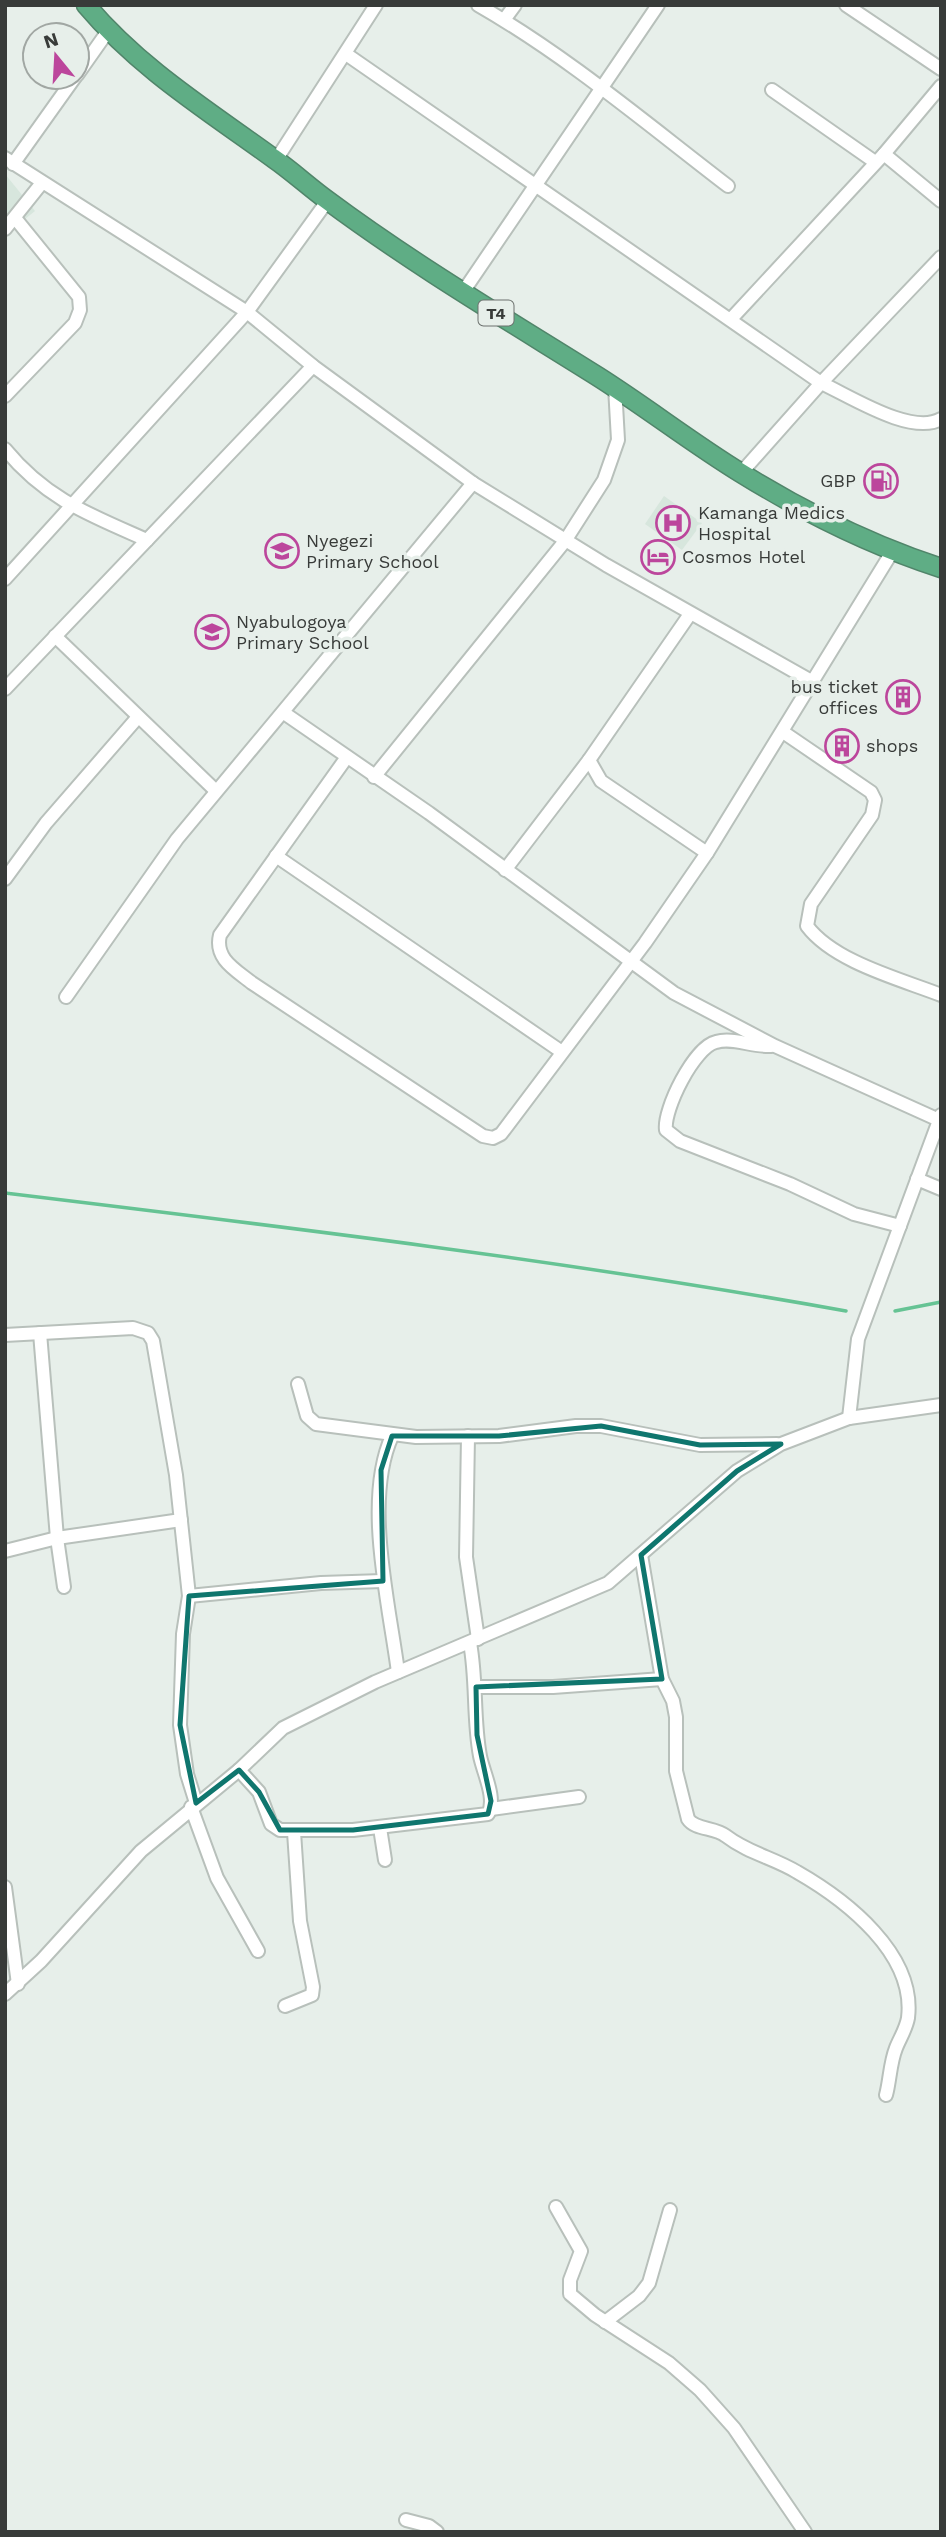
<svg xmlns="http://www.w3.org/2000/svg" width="946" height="2537" font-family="'Work Sans',sans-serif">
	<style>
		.built { fill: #d7e6dd }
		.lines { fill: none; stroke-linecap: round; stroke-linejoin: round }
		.stream { stroke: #66c394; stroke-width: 3.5 }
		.minor-casing { stroke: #b8c0bb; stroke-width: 16 }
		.highway-casing { stroke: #51856a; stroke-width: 21 }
		.minor { stroke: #fff; stroke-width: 12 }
		.highway { stroke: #5fad85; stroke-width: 18 }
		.marked { fill: none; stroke: #0f766e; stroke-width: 5; stroke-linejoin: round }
		.labels { text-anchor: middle; stroke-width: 7; stroke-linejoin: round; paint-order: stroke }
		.shield { fill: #e7efea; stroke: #6c716e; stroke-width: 2 }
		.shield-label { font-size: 16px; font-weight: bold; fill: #383b39 }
		.poi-label { font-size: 18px; fill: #383b39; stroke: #e7efea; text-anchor: start }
	</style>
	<rect width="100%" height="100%" fill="#e7efea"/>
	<g class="built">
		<polygon points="5,174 35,211 5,235"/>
		<polygon points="664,496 702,523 682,550 645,524"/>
	</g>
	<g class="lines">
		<g class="stream">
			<path d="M5 1193C286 1227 568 1261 846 1311"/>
			<polyline points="895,1311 941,1302"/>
		</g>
		<g class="minor-casing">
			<g id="minor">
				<path d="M478 5C567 56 647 124 728 186"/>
				<polyline points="846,5 941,69"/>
				<polyline points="504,20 515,5"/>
				<path d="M346 54 821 383C850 396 911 436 941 419"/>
				<polyline points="77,75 108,31"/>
				<polyline points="772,90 875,162"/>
				<polyline points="884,154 941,201"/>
				<polyline points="5,158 247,312 313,366 473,483 606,565 813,682"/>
				<polyline points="276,160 376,5"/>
				<polyline points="13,164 75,77"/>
				<polyline points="5,229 41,184"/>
				<polyline points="463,292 658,5"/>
				<polyline points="731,319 884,154 941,86"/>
				<polyline points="5,396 75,323 80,310 79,297 15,218"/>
				<path d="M5 449C46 499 90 515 147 540"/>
				<polyline points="741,473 821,383 941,257"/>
				<polyline points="5,579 247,312 328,200"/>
				<polyline points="55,636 216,791"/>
				<polyline points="5,689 313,366"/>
				<polyline points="284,713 429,813 674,993 775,1046 939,1120"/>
				<path d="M783 732 871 792 875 800 872 815 811 904 807 926C834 962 900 979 941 995"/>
				<path d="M347 757 220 935C214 959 236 970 252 983L483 1136 493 1138 501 1134 645 943 707 853 892 552"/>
				<polyline points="589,760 601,781 707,853"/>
				<polyline points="374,777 565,541 604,480 618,440 615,387"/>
				<polyline points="276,856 562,1052"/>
				<polyline points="505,870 589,760 690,614"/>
				<polyline points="5,879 46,823 138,717"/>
				<polyline points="66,997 177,839 473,483"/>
				<path d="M771 1046C752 1047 733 1037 716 1042 694 1047 663 1110 666 1130L680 1141 790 1184 854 1214 900 1226"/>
				<polyline points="917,1179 941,1189"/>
				<polyline points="40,1333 57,1538 64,1587"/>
				<polyline points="5,1335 133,1328 148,1333 153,1341 176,1475 189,1596 183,1634 180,1725 187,1774 196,1803"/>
				<polyline points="298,1384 307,1416 316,1424 416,1437 499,1436 576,1426 601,1426 700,1445 777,1444"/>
				<polyline points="849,1418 858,1339 941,1115"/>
				<path d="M392 1436C363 1500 389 1603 398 1672"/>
				<polyline points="468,1436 466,1557 478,1639"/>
				<polyline points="5,1551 57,1538 181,1520"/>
				<path d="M641 1555 662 1679 673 1701 676 1717V1771L688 1819C695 1830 715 1827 726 1836 748 1853 774 1858 797 1872 846 1900 916 1954 908 2018 906 2029 900 2038 896 2048 890 2063 890 2080 886 2095"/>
				<polyline points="189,1596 321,1583 383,1581"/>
				<polyline points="476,1687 553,1687 662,1679"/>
				<path d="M239 1770 259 1792 271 1824 280 1830H353L488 1814C497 1799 483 1772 480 1756 473 1719 477 1680 470 1643"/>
				<polyline points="191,1807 217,1878 258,1951"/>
				<polyline points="491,1809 579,1797"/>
				<polyline points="380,1828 385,1860"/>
				<polyline points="5,1887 18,1984"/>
				<polyline points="5,1994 41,1961 141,1851 239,1770 283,1728 375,1682 608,1583 737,1471 781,1444 849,1418 941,1405"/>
				<polyline points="285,2006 312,1995 313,1987 300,1921 294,1832"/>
				<polyline points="556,2207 581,2251 570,2280 570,2294 595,2315 669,2363 700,2390 734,2428 805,2532"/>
				<polyline points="605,2322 639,2296 649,2283 670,2210"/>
				<polyline points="406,2520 429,2526 437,2532"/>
			</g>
		</g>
		<g class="highway-casing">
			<path id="highway" d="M86 5C139 68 207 110 273 158 292 171 309 187 327 200 413 264 506 319 597 376 646 407 692 443 741 473 804 512 870 545 941 568"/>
		</g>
		<use href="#minor" class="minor"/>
		<use href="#highway" class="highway"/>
	</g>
	<path class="marked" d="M601 1426 700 1445 781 1444 737 1471 641 1555 662 1679 476 1687 477 1735 491 1801 488 1814 353 1830H280L259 1792 239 1770 196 1803 180 1725 189 1596 383 1581 381 1470 392 1436H499Z"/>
	<defs>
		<g id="fuel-ring" transform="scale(1.75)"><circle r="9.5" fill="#e7efea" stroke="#bc469c" stroke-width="1.5"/><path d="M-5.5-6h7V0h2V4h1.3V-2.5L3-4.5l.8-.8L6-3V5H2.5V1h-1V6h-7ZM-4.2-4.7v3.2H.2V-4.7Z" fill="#bc469c"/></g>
		<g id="hospital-ring" transform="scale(1.75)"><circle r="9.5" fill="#e7efea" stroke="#bc469c" stroke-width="1.5"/><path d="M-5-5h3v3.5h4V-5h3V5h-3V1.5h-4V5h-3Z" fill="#bc469c"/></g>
		<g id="school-ring" transform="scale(1.75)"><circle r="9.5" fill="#e7efea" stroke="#bc469c" stroke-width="1.5"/><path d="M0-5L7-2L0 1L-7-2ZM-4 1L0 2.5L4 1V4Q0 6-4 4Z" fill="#bc469c"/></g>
		<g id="hotel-ring" transform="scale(1.75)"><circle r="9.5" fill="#e7efea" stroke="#bc469c" stroke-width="1.5"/><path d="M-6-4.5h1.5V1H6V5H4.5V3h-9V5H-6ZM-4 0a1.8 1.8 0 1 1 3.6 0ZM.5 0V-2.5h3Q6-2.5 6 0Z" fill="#bc469c"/></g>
		<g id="building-ring" transform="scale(1.75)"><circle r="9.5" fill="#e7efea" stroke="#bc469c" stroke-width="1.5"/><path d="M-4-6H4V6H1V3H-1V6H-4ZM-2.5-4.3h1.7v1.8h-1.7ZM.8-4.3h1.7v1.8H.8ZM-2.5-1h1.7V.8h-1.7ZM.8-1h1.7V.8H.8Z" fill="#bc469c"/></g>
	</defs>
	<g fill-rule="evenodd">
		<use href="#fuel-ring" x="881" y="481"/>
		<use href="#hospital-ring" x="673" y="523"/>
		<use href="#school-ring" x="282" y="551"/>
		<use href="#hotel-ring" x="658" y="557"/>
		<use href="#school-ring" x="212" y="632"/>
		<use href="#building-ring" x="903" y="697"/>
		<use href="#building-ring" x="842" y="746"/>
	</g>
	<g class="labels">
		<rect class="shield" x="478.5" y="300.5" width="35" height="25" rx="5"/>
		<g class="shield-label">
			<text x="496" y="319">T4</text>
		</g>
		<g class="poi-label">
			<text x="856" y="487" text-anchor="end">GBP</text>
			<text x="698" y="519">Kamanga Medics<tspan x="698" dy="21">Hospital</tspan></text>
			<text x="306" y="547">Nyegezi<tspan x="306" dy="21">Primary School</tspan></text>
			<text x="682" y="563">Cosmos Hotel</text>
			<text x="236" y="628">Nyabulogoya<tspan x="236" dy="21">Primary School</tspan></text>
			<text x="878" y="693" text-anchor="end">bus ticket<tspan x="878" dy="21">offices</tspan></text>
			<text x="866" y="752">shops</text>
		</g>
	</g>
	<rect width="946" height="2537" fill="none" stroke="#383b39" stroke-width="14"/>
	<g transform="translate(56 56) rotate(342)"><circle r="33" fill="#e7efea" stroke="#a1a7a3" stroke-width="2"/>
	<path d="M0-5L12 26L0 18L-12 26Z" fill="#bc469c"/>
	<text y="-10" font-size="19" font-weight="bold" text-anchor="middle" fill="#383b39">N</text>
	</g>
</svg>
